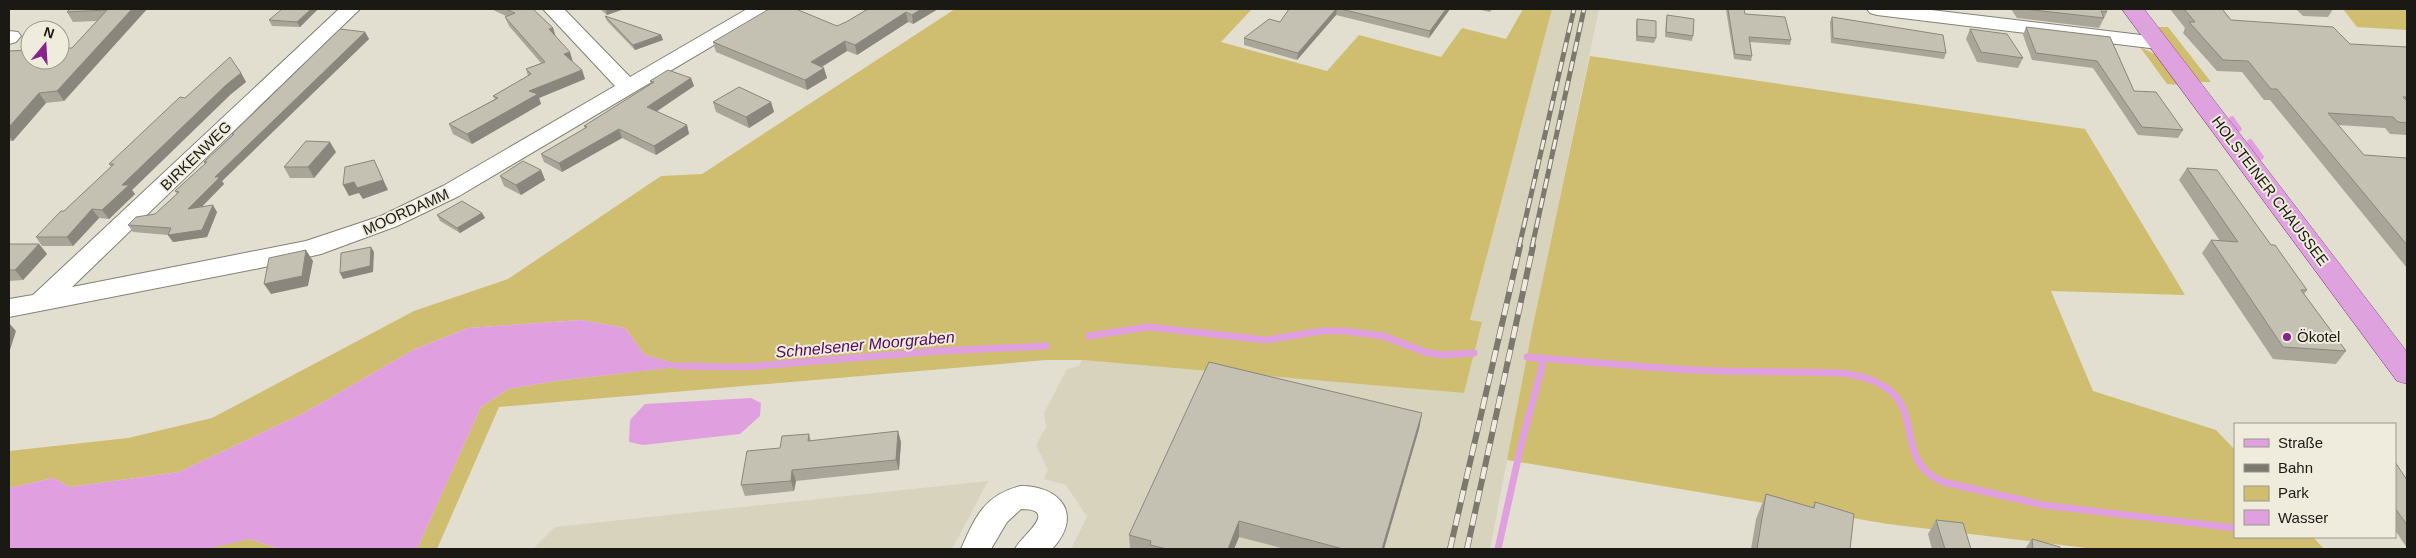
<svg xmlns="http://www.w3.org/2000/svg" width="2416" height="558" font-family="Helvetica,sans-serif">
	<style>
		.built { fill: #d8d3bd }
		.green { fill: #cfbe6f }
		.water { fill: #e0a0df }
		.lines { fill: none; stroke-linecap: round; stroke-linejoin: round }
		.stream-far1 { stroke: #e0a0df; stroke-width: 5.5 }
		.stream { stroke: #e0a0df; stroke-width: 7 }
		.minor-casing { stroke: #848174; stroke-width: 2 }
		.primary-casing { stroke: #8b4a8a; stroke-width: 1 }
		.minor { fill: #fff; fill-rule: evenodd }
		.primary { fill: #dea2df; fill-rule: evenodd }
		.rail-far1-casing { stroke: #7b786e; stroke-width: 5 }
		.rail-casing { stroke: #7b786e; stroke-width: 6 }
		.rail-far1 { stroke: #efecdd; stroke-width: 3; stroke-dasharray: 10; stroke-linecap: butt }
		.rail { stroke: #efecdd; stroke-width: 4.5; stroke-dasharray: 12; stroke-linecap: butt }
		.wall { fill: #a9a699 }
		.shaded-wall { fill: #89877d }
		.building { fill: #c4c1b2; stroke: #89877d }
		.poi-dot { fill: #88238b; stroke: #efecdd; stroke-width: 2 }
		.labels { text-anchor: middle; stroke-width: 4; stroke-linejoin: round; paint-order: stroke }
		.street-label { font-size: 15px; fill: #1b1914; stroke: #efecdd }
		.poi-label { font-size: 15px; fill: #1b1914; stroke: #efecdd; text-anchor: start }
		.water-label { font-size: 16px; font-style: italic; fill: #550658; stroke: #efecdd }
	</style>
	<rect width="100%" height="100%" fill="#e2dfd0"/>
	<g class="built">
		<polygon points="1552,9 1599,9 1533,325 1490,549 1071,549 1087,517 1066,485 1044,479 1048,470 1036,445 1046,427 1044,413 1067,369 1079,366 1082,360 1464,393 1482,322 1470,321"/>
		<polygon points="988,481 952,549 533,549 555,527"/>
	</g>
	<g class="green">
		<polygon points="955,9 1252,9 1221,42 1327,71 1359,35 1441,57 1462,28 1506,39 1523,9 1552,9 1470,320 1482,322 1464,393 1082,360 1046,360 499,407 437,549 417,549 481,407 508,389 556,381 684,366 645,355 625,328 581,320 468,328 413,350 304,413 179,472 70,487 53,478 9,488 9,451 128,438 212,418 414,311 508,279 661,176 702,174"/>
		<polygon points="2343,9 2407,9 2407,30 2357,27"/>
		<polygon points="2155,27 2168,27 2211,82 2196,82"/>
		<polygon points="2140,47 2156,55 2181,85 2167,84"/>
		<polygon points="1590,56 2085,129 2185,295 2051,291 2093,391 2216,430 2235,450 2235,537 2313,537 2324,549 2095,549 1888,524 1507,460 1533,325"/>
		<polygon points="249,539 280,549 207,549 209,547"/>
	</g>
	<g class="water">
		<polygon points="581,320 625,328 645,355 686,366 556,381 508,389 481,407 417,549 280,549 249,539 207,549 9,549 9,488 53,478 70,487 179,472 304,413 413,350 468,328"/>
		<polygon points="751,398 761,403 760,416 740,434 643,445 629,442 630,420 645,404"/>
	</g>
	<g class="lines">
		<g class="stream-far1">
			<polyline points="2232,119 2239,129"/>
			<polyline points="2250,142 2261,157"/>
		</g>
		<g class="stream">
			<polyline points="1089,336 1148,327 1266,340 1322,331 1345,331 1383,336 1425,352 1441,355 1474,353"/>
			<path d="M1527 357C1583 361 1638 367 1694 370 1727 372 1760 371 1793 372 1824 373 1857 369 1885 387 1924 412 1894 461 1943 482L2043 505 2235 528"/>
			<polyline points="677,366 745,367 939,351 1046,346"/>
			<polyline points="1498,549 1522,441 1542,367 1541,358"/>
		</g>
		<g class="minor-casing">
			<g id="minor">
				<polygon points="339,9 360,9 72,287 306,241 381,216 443,186 615,86 543,9 564,9 630,77 747,9 771,9 768,13 459,196 397,226 321,254 260,268 9,317 9,299 33,295"/>
				<polygon points="1867,9 1923,9 2158,37 2165,39 2168,43 2165,47 2158,49 1877,15 1870,13"/>
				<polygon points="9,31 18,32 21,36 16,42 9,44"/>
				<path d="M1021 486C1061 486 1083 515 1053 548L1015 549C1020 537 1061 509 1021 509L1007 522 991 549H961C975 517 985 494 1021 486Z"/>
			</g>
		</g>
		<g class="primary-casing">
			<polygon id="primary" points="2122,9 2144,9 2407,352 2407,384 2397,381"/>
		</g>
		<use href="#minor" class="minor"/>
		<use href="#primary" class="primary"/>
		<g class="rail-far1-casing">
			<g id="rail-far1">
				<polyline points="1519,247 1574,9"/>
				<polyline points="1532,247 1584,9"/>
			</g>
		</g>
		<g class="rail-casing">
			<g id="rail">
				<polyline points="1450,549 1520,246"/>
				<polyline points="1467,549 1533,246"/>
			</g>
		</g>
		<use href="#rail-far1" class="rail-far1"/>
		<use href="#rail" class="rail"/>
	</g>
	<g class="wall">
		<polygon points="70,9 147,9 64,101 46,103 13,141 9,141 9,51 72,48 97,21 73,22 67,12"/>
		<polygon points="491,9 533,9 553,28 556,37 573,62 582,70 585,79 539,98 541,104 472,144 453,134 449,124 495,99 493,96 528,76 526,69 541,63 509,26 505,17 506,16"/>
		<polygon points="600,9 624,9 607,15"/>
		<polygon points="868,9 938,9 913,24 908,22 857,55 847,51 822,67 827,78 807,90 716,52 713,42 837,26 846,22"/>
		<polygon points="1289,9 1450,9 1429,38 1336,15 1297,60 1244,45 1244,38 1280,22"/>
		<polygon points="1476,9 1492,9 1490,12"/>
		<polygon points="1727,9 1744,9 1745,14 1791,40 1790,45 1750,42 1752,56 1751,61 1734,59 1726,10"/>
		<polygon points="2011,9 2105,9 2107,12 2099,28 2017,18"/>
		<polygon points="2170,9 2222,9 2231,20 2350,44 2407,47 2407,135 2390,134 2385,128 2338,125 2364,155 2407,158 2407,268 2270,100 2264,100 2242,72 2217,71 2183,33 2185,28"/>
		<polygon points="2296,9 2333,9 2328,17 2303,16"/>
		<polygon points="317,10 300,27 272,26 269,20"/>
		<polygon points="1667,15 1693,36 1692,41 1665,37 1666,20"/>
		<polygon points="605,16 661,35 663,40 635,50 607,21"/>
		<polygon points="1832,17 1946,53 1944,59 1831,43 1830,22"/>
		<polygon points="1637,19 1656,38 1654,43 1636,41 1636,24"/>
		<polygon points="2026,27 2110,37 2134,91 2183,130 2178,138 2138,135 2093,68 2032,60 2023,35"/>
		<polygon points="1970,29 2023,58 2018,68 1977,62 1966,39"/>
		<polygon points="365,32 369,39 222,181 224,184 202,206 217,212 207,237 173,242 168,235 133,232 128,225 155,214 177,194 175,191 205,164 204,162 232,135 232,134"/>
		<polygon points="241,73 246,82 231,94 132,190 135,194 109,219 99,218 73,246 42,246 36,237 111,167 109,164 185,98"/>
		<polygon points="691,78 694,86 656,111 687,125 689,134 656,155 622,138 562,172 544,162 541,154 585,128 584,126 651,84 650,81"/>
		<polygon points="713,102 771,102 774,112 749,128 716,112"/>
		<polygon points="336,152 314,178 290,178 284,167"/>
		<polygon points="2187,168 2271,245 2307,290 2304,294 2346,351 2336,364 2273,359 2202,253 2211,240 2220,241 2179,180"/>
		<polygon points="541,170 545,180 521,195 504,186 500,176"/>
		<polygon points="482,213 485,218 460,233 440,221 437,215"/>
		<polygon points="9,244 39,244 47,254 23,280 9,281"/>
		<polygon points="1422,413 1419,429 1384,549 1285,549 1239,537 1234,549 1130,549 1129,535"/>
		<polygon points="809,434 811,441 901,442 899,470 796,481 794,491 745,496 741,485 780,448"/>
		<polygon points="2395,462 2407,480 2407,548 2395,530"/>
		<polygon points="1766,494 1812,508 1815,502 1850,549 1751,549 1756,519"/>
		<polygon points="1936,520 1971,549 1932,549 1928,534"/>
		<polygon points="2032,539 2033,549 2025,549"/>
	</g>
	<g class="shaded-wall">
		<polygon points="132,9 147,9 64,101 57,91"/>
		<polygon points="311,9 316,9 317,10 300,27 297,22"/>
		<polygon points="609,9 624,9 607,15 606,10"/>
		<polygon points="921,9 938,9 913,24 912,15"/>
		<polygon points="1336,9 1337,9 1336,15 1297,60 1298,53"/>
		<polygon points="1446,9 1450,9 1429,38 1430,31"/>
		<polygon points="906,12 908,22 857,55 855,45"/>
		<polygon points="553,28 556,38 549,29"/>
		<polygon points="365,32 369,39 222,181 224,184 193,216 188,209 215,177"/>
		<polygon points="661,35 663,40 635,50 633,45"/>
		<polygon points="845,41 847,51 813,72 811,62"/>
		<polygon points="570,52 573,62 567,64 564,54"/>
		<polygon points="824,68 827,78 807,90 805,80"/>
		<polygon points="582,70 585,79 539,98 541,104 472,144 467,134 529,91"/>
		<polygon points="241,73 246,82 231,94 132,190 135,194 109,219 102,210 122,185 226,85"/>
		<polygon points="691,78 694,86 650,116 647,107"/>
		<polygon points="39,93 46,103 13,141 9,136 9,127"/>
		<polygon points="771,102 774,112 749,128 746,117"/>
		<polygon points="687,125 689,134 656,155 654,146"/>
		<polygon points="619,129 622,138 562,172 559,163"/>
		<polygon points="330,142 336,152 314,178 308,167"/>
		<polygon points="374,160 388,190 363,199 359,193 349,196 343,185 354,182"/>
		<polygon points="541,170 545,180 521,195 516,185"/>
		<polygon points="213,205 217,212 207,237 173,242 168,235"/>
		<polygon points="92,209 99,218 73,246 67,237"/>
		<polygon points="482,213 485,218 460,233 457,228"/>
		<polygon points="39,244 47,254 23,280 15,270"/>
		<polygon points="371,247 374,252 373,272 343,279 340,273"/>
		<polygon points="306,250 313,261 308,286 271,294 264,284"/>
		<polygon points="9,323 16,331 9,353"/>
		<polygon points="1422,413 1419,429 1384,549 1382,549"/>
		<polygon points="898,431 901,442 899,470 896,460"/>
		<polygon points="792,470 796,481 794,491 791,481"/>
		<polygon points="1239,521 1239,537 1234,549 1228,549"/>
	</g>
	<g class="building">
		<polygon points="70,9 132,9 57,91 39,93 9,127 9,51 30,50 30,60 60,60 60,48 72,48 107,10 67,12"/>
		<polygon points="282,9 311,9 297,22 269,20"/>
		<polygon points="506,9 533,9 553,28 549,29 570,52 564,54 582,70 529,91 538,94 467,134 449,124 498,98 493,96 531,74 526,69 545,62 505,17 515,13"/>
		<polygon points="769,9 796,9 837,26 846,22 868,9 921,9 912,15 906,12 855,45 845,41 811,62 824,68 805,80 713,42"/>
		<polygon points="1289,9 1336,9 1298,53 1244,38 1269,19 1280,22"/>
		<polygon points="1341,9 1446,9 1430,31"/>
		<polygon points="1728,9 1744,9 1745,14 1785,17 1791,40 1749,37 1752,56 1735,54"/>
		<polygon points="2024,9 2105,9 2107,12 2101,11 2104,18"/>
		<polygon points="2184,9 2222,9 2231,20 2333,27 2350,44 2407,47 2407,97 2403,97 2407,101 2407,123 2398,122 2393,117 2328,113 2364,155 2407,158 2407,245 2277,89 2271,89 2248,61 2223,60 2189,22 2195,22"/>
		<polygon points="1667,15 1694,19 1693,36 1666,32"/>
		<polygon points="605,16 661,35 633,45"/>
		<polygon points="1832,17 1943,35 1946,53 1833,38"/>
		<polygon points="1637,19 1656,21 1656,38 1637,36"/>
		<polygon points="2026,27 2110,37 2134,91 2156,92 2183,130 2142,127 2097,61 2036,53"/>
		<polygon points="340,29 365,32 215,177 220,177 188,209 213,205 202,230 168,235 171,228 128,225 136,217 155,214 179,192 175,191 207,162 204,162 234,134 232,134"/>
		<polygon points="1970,29 2007,34 2023,58 1981,52"/>
		<polygon points="230,57 241,73 226,85 122,185 129,185 102,210 92,209 67,237 36,237 61,211 64,211 114,164 109,164 180,97 185,98"/>
		<polygon points="668,70 691,78 647,107 687,125 654,146 619,129 559,163 541,154 587,127 584,126 654,82 650,81"/>
		<polygon points="739,87 771,102 746,117 713,102"/>
		<polygon points="306,141 330,142 308,167 284,167"/>
		<polygon points="374,160 383,180 357,188 354,182 343,185 345,167"/>
		<polygon points="523,161 541,170 516,185 500,176"/>
		<polygon points="2187,168 2217,170 2271,245 2275,245 2307,290 2301,290 2346,351 2283,347 2211,240 2238,242"/>
		<polygon points="462,201 482,213 457,228 437,215"/>
		<polygon points="9,244 39,244 15,270 9,270"/>
		<polygon points="371,247 370,266 340,273 341,253"/>
		<polygon points="306,250 302,276 264,284 269,258"/>
		<polygon points="1209,362 1422,413 1382,549 1343,549 1239,521 1228,549 1167,549 1150,545 1151,541 1129,535"/>
		<polygon points="898,431 896,460 792,470 791,481 741,485 747,451 780,448 782,436 809,434 808,441"/>
		<polygon points="2395,462 2407,480 2407,525 2395,508"/>
		<polygon points="1766,494 1814,508 1815,502 1854,514 1850,549 1757,549"/>
		<polygon points="1936,520 1963,523 1971,549 1945,549"/>
		<polygon points="2032,539 2060,547 2060,549 2033,549"/>
	</g>
	<circle class="poi-dot" cx="2287" cy="337" r="5"/>
	<g class="labels">
		<g class="street-label">
			<text transform="translate(196 156) rotate(-44)" y="5">BIRKENWEG</text>
			<text transform="translate(2270 191) rotate(53)" y="5">HOLSTEINER CHAUSSEE</text>
			<text transform="translate(406 212) rotate(-24)" y="5">MOORDAMM</text>
		</g>
		<g class="poi-label">
			<text x="2297" y="342">Ökotel</text>
		</g>
		<g class="water-label">
			<text transform="translate(865 344) rotate(-5)" y="6">Schnelsener Moorgraben</text>
		</g>
	</g>
	<rect width="2416" height="558" fill="none" stroke="#1b1914" stroke-width="20"/>
	<rect x="2234" y="423" width="162" height="115" fill="#efecdd" stroke="#9a988d"/>
	<rect x="2244" y="439" width="25" height="8" fill="#dea2df" stroke="#9a988d"/>
	<text x="2278" y="448" font-size="15" fill="#1b1914">Straße</text>
	<rect x="2244" y="464" width="25" height="8" fill="#7b786e" stroke="#9a988d"/>
	<text x="2278" y="473" font-size="15" fill="#1b1914">Bahn</text>
	<rect x="2244" y="486" width="25" height="15" fill="#cfbe6f" stroke="#9a988d"/>
	<text x="2278" y="498" font-size="15" fill="#1b1914">Park</text>
	<rect x="2244" y="510" width="25" height="15" fill="#e0a0df" stroke="#9a988d"/>
	<text x="2278" y="523" font-size="15" fill="#1b1914">Wasser</text>
	<g transform="translate(45 45) rotate(18)"><circle r="24" fill="#efecdd" stroke="#9a988d"/>
	<path d="M0-4L9 19L0 12L-9 19Z" fill="#88238b"/>
	<text y="-8" font-size="14" font-weight="bold" text-anchor="middle" fill="#1b1914">N</text>
	</g>
</svg>
